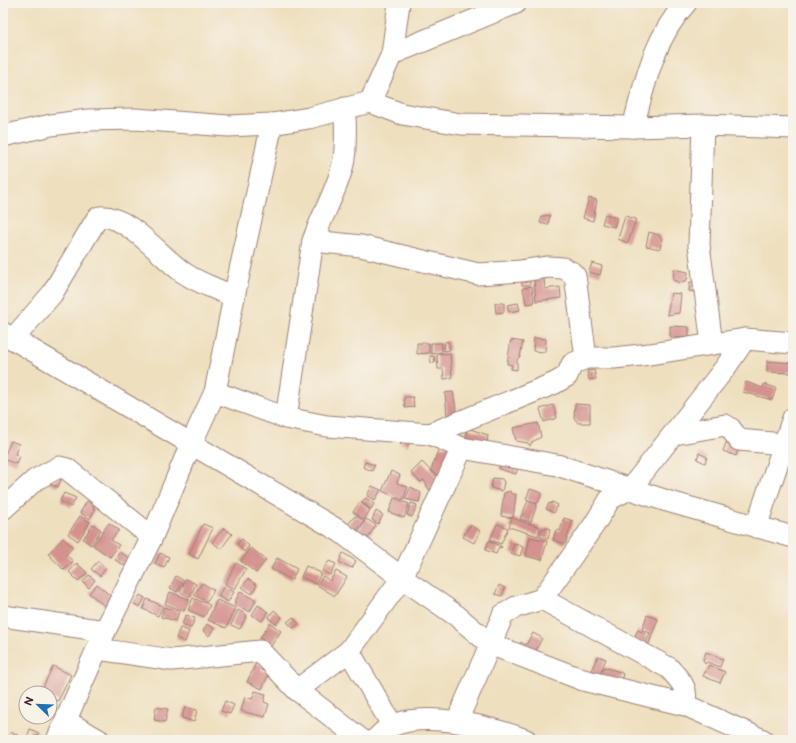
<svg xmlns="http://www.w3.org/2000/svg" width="796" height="743" font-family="'Balsamiq Sans',sans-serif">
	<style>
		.building { fill: #d4918e }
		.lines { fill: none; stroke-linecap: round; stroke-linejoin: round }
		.street-casing { stroke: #9c7f74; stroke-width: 23 }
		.street { stroke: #fff; stroke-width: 21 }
	</style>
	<rect width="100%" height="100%" fill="#f7f3e8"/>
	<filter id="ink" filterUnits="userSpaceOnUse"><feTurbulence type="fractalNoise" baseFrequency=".025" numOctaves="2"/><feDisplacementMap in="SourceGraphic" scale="8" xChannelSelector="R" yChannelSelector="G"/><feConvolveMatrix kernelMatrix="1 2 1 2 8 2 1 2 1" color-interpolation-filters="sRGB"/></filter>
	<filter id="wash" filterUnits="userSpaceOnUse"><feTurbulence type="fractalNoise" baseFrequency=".012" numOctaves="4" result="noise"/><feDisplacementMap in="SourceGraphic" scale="16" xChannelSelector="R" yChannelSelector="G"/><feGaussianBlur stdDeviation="0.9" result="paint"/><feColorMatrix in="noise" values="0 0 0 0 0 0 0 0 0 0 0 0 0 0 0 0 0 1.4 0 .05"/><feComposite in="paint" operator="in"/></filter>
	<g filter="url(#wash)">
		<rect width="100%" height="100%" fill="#eedfbe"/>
		<g id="blocks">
			<g class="building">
				<polygon points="589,198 597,200 593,221 583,218"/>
				<polygon points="605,214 617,218 614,227 602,224"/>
				<polygon points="550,215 548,225 540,223 542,216"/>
				<polygon points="625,216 636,219 628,243 618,239"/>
				<polygon points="649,232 659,235 662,239 660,249 646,246"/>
				<polygon points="592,263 602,266 600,275 589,272"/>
				<polygon points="674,269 688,272 687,280 680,283 673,280"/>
				<polygon points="521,271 529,271 530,285 522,285"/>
				<polygon points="544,279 545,289 560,287 561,298 536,301 534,280"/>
				<polygon points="690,282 694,282 702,293 689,291"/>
				<polygon points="532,286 534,303 526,304 523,288"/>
				<polygon points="671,293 681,294 679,313 667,315"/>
				<polygon points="495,303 504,303 504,312 496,313"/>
				<polygon points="518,303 520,310 509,312 507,305"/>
				<polygon points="670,326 689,327 689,338 670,337"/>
				<polygon points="534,338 546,339 545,352 533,351"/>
				<polygon points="511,340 523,342 520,357 517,359 517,370 511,369 512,365 507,364"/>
				<polygon points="448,341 450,350 444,351 445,342"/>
				<polygon points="417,343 429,343 429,353 417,354"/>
				<polygon points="431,343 442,343 442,352 431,354"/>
				<polygon points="450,353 452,378 444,379 443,369 438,369 437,354"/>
				<polygon points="430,356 434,356 435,362 431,363"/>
				<polygon points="767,361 793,363 793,373 767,372"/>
				<polygon points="594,370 596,379 589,380 587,371"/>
				<polygon points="746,382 763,388 764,384 776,388 772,400 743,392"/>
				<polygon points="453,392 457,414 447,416 445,393"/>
				<polygon points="404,397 413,397 414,407 405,408"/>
				<polygon points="575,404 590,405 590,423 578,423 574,418"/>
				<polygon points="553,405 557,418 544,422 540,409"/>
				<polygon points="538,423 541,437 532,442 530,446 528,443 516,441 513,428"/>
				<polygon points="467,428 488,435 487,444 466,437"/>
				<polygon points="410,437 408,446 402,443 401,445 400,442"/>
				<polygon points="727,440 739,446 736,456 723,451"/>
				<polygon points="11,441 19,444 15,454 19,456 16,464 3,459"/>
				<polygon points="453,445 440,477 431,470 439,448"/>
				<polygon points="699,453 707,457 705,463 697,459"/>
				<polygon points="502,459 519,464 516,474 499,469"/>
				<polygon points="365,462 375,465 372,471 363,467"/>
				<polygon points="422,462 440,480 429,490 424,480 420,482 411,473"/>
				<polygon points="391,471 400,475 397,483 408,487 403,500 382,491"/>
				<polygon points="62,477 58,487 49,484"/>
				<polygon points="493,478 502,479 504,482 502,491 491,488"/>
				<polygon points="372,486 381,490 375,500 367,496"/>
				<polygon points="411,487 421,493 419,502 405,499"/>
				<polygon points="530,489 542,493 538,503 526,499"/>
				<polygon points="510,491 511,494 516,494 513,518 501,516 504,493"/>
				<polygon points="64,493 76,498 71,507 60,501"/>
				<polygon points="366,498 374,504 371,509 361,502"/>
				<polygon points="394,498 409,504 404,518 389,512"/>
				<polygon points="87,501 94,506 93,508 95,509 90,519 80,513"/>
				<polygon points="528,501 537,504 531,522 520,519"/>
				<polygon points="360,502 370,510 364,520 353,512"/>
				<polygon points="552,502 558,505 554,513 546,509 549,503 551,504"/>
				<polygon points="411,503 417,505 412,517 407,515"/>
				<polygon points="376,511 383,515 378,524 372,520"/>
				<polygon points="80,516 90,522 78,541 68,534"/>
				<polygon points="357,516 364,522 357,530 348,524 354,517"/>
				<polygon points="512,518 540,527 538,536 509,527"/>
				<polygon points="564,518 573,521 565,544 553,540 556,530 560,531"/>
				<polygon points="366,519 376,525 368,538 358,533"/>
				<polygon points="109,523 119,530 111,540 119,545 110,557 93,545"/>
				<polygon points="93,524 101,530 91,545 83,539"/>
				<polygon points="203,524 213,528 198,559 189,554"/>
				<polygon points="497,524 508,528 501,544 490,540"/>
				<polygon points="470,525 480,531 474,543 463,537"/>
				<polygon points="224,528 232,534 221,549 212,542"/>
				<polygon points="549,528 550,530 548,539 540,537 541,529"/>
				<polygon points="530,537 547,541 542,560 526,556"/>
				<polygon points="63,538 73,547 66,555 73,561 64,570 48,554"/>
				<polygon points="242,539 249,546 244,552 237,544"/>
				<polygon points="489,541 502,547 501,548 499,547 496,554 485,550"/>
				<polygon points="514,543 523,547 520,556 511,553"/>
				<polygon points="251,548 266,560 256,573 241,561"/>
				<polygon points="119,552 135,561 131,569 115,560"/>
				<polygon points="160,553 169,557 164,568 155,564"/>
				<polygon points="343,553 356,561 352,568 339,562"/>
				<polygon points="277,558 297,569 292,580 271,569"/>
				<polygon points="98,561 106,568 100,576 91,569"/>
				<polygon points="329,561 336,564 330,575 322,571"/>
				<polygon points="77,563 87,573 78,581 69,572"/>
				<polygon points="236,563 246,569 235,589 225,584"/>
				<polygon points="306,566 321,573 316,584 301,577"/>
				<polygon points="336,571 347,577 335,596 317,585 323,576 330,581"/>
				<polygon points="89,575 95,580 89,588 83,582"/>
				<polygon points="176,576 184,581 177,592 170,588"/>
				<polygon points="186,579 196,584 190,597 180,592"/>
				<polygon points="248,579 257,585 252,594 242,587"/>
				<polygon points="202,583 214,590 207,602 194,595"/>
				<polygon points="97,584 114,599 107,608 89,593"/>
				<polygon points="499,585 505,588 502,596 495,594"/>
				<polygon points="224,586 234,592 228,602 218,596"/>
				<polygon points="170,592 189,599 184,611 165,604"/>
				<polygon points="240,592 256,600 250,612 234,604"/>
				<polygon points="140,595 145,598 140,607 134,604"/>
				<polygon points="193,598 210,605 204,617 188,610"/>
				<polygon points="147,599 163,606 158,616 143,609"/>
				<polygon points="217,600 236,608 226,628 208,620"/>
				<polygon points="258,605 268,612 262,621 252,615"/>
				<polygon points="164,607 179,611 176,621 161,617"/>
				<polygon points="238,610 247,615 240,629 231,625"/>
				<polygon points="274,610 282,617 276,624 268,618"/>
				<polygon points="186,615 195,618 191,628 182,624"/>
				<polygon points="647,615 658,619 648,646 645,645 650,633 642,630"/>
				<polygon points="293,617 299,624 293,628 287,622"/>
				<polygon points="270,623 281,631 271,646 260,638"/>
				<polygon points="207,624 214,628 209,636 203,631"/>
				<polygon points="180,628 189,631 185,642 176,638"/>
				<polygon points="638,630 646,634 642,644 633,639"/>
				<polygon points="533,633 542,638 533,656 517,651 521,642 526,645"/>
				<polygon points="706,652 723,659 720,667 707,662 705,664 703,660"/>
				<polygon points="598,656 606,659 598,678 589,675"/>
				<polygon points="256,663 263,666 261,670 269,673 262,689 247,682"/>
				<polygon points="709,665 725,672 720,683 703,676"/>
				<polygon points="53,666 71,675 58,701 50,698 50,693 40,693"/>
				<polygon points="604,667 620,672 623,674 621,680 600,676"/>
				<polygon points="255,691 266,694 264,702 269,704 265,717 241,711 245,697 252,699"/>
				<polygon points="225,701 234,705 230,714 221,711"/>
				<polygon points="156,707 168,709 165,722 154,720"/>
				<polygon points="185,707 197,710 194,722 182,718"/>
				<polygon points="3,711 7,713 3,722"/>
				<polygon points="30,729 39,733 35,740 27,738"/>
				<polygon points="11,732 21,737 20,740 6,740"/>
			</g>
		</g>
	</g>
	<g filter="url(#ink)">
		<use href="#blocks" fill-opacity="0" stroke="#9c7f74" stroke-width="1"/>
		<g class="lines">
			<g class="street-casing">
				<g id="street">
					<polyline points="392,54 516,3"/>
					<polyline points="370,102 392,54 399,3"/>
					<polyline points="703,125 699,245 712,344"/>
					<path d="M633 127C645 82 654 38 686 3"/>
					<polyline points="3,136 51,125 88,120 135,119 228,126 272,124 309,118 370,102 402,114 461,124 633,127 703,125 793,128"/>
					<polyline points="313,241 361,246 478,274 521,271 548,267 563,268 571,272 575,276 586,358"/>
					<polyline points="3,333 341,532 402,578 457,616 490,644 583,680 685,705 763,740"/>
					<path d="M13 339 52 294 96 220 99 217C125 212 163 259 184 273 198 283 218 289 234 297"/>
					<polyline points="215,392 286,418 327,426 430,434 462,448 557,465 667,501 793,537"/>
					<path d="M286 418 313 241C322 214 337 191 343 164 347 147 345 126 345 108"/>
					<polyline points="430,434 555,383 567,376 572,364 586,358 614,358 650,354 745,339"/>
					<polyline points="675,434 725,425 730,428 739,440 783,444"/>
					<polyline points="3,509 35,480 59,467 67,469 152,537"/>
					<polyline points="756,527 793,418"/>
					<path d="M542 599 669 668C681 682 688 686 685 705"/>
					<polyline points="3,616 105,631"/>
					<polyline points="98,649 172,660 260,651 297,690 362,740"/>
					<polyline points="349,651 392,725"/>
					<polyline points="297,690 349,651 402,578 462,448"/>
					<polyline points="66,721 99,740"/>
					<polyline points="457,721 503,615 516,607 542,599 594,525 610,499 631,488 725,368 745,339 793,343"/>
					<polyline points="57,740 105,631 152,537 191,444 215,392 234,297 272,124"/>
					<path d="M375 740C380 735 387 727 394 725 429 711 491 727 526 740"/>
				</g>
			</g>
			<use href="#street" class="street"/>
		</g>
	</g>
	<rect width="796" height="743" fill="none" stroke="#f7f3e8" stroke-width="16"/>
	<g transform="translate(38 705) rotate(293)"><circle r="19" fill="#f7f3e8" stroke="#b29e9c"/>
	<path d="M0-3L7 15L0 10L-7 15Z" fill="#1f6fb2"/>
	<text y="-6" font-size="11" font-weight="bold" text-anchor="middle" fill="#4a1f2b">N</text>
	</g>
</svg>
